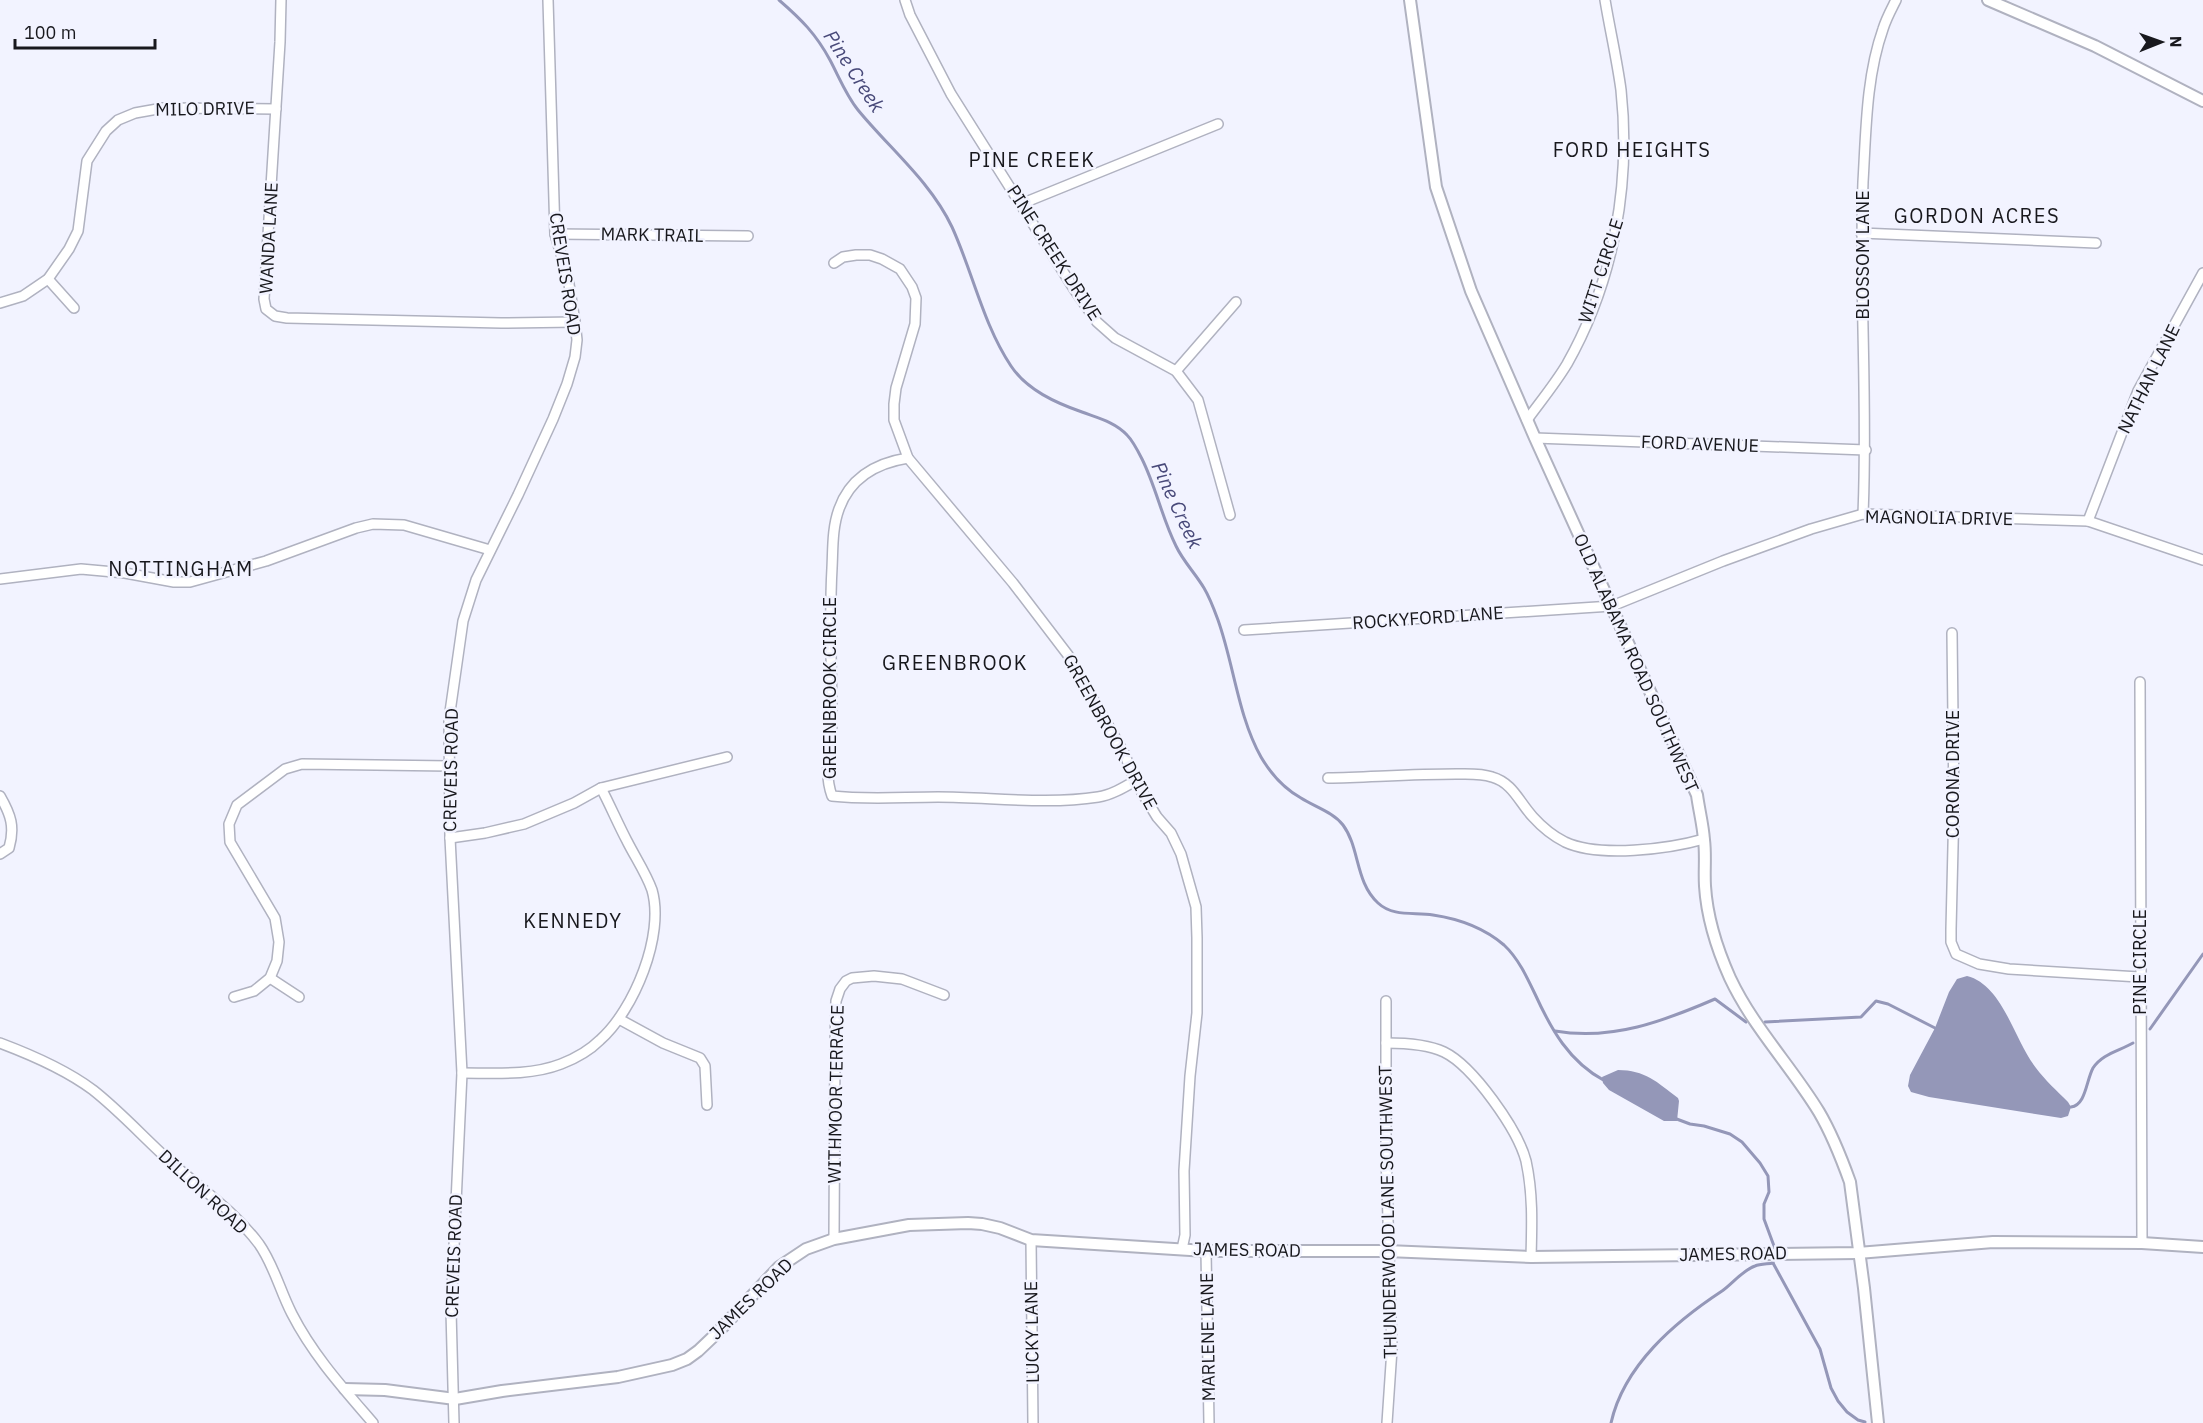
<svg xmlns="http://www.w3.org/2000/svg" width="2203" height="1423" font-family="'IBM Plex Sans',sans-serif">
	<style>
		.water { fill: #9497b8 }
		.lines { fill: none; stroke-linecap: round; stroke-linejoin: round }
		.stream { stroke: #9497b8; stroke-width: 3 }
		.minor-casing { stroke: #b0b2c0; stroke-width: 12 }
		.tertiary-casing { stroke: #b0b2c0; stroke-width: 14 }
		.minor { stroke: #fff; stroke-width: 9 }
		.tertiary { stroke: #fff; stroke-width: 10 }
		.labels { text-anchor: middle; stroke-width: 5; stroke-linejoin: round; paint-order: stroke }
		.street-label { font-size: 18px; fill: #18181d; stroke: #f2f3ff }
		.water-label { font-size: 20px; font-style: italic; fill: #484979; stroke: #f2f3ff }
		.neighbourhood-label { font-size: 20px; letter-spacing: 1.5px; fill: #18181d; stroke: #f2f3ff }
	</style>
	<rect width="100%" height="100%" fill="#f2f3ff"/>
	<g class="water">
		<path d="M1967 976C2003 985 2014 1040 2036 1068 2045 1080 2057 1091 2068 1102L2071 1107 2068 1116 2061 1118 1929 1097 1911 1092 1908 1086 1910 1075 1935 1028 1949 992 1957 979Z"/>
		<path d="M1618 1070C1645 1070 1657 1082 1678 1098L1679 1101 1677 1121H1664L1609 1090 1603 1083 1602 1077Z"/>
	</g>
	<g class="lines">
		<g class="stream">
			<path d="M779 0C801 19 816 34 830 60 839 77 846 95 858 110 890 149 930 181 952 227 973 273 983 324 1011 366 1027 390 1056 403 1082 412 1098 418 1115 422 1127 435 1133 441 1138 451 1142 459 1156 487 1162 518 1176 546 1183 561 1195 573 1204 588 1210 598 1214 609 1218 620 1234 665 1238 716 1261 757 1271 774 1285 789 1301 798 1315 807 1333 812 1343 825 1360 848 1355 882 1378 903 1393 917 1414 912 1433 915 1460 919 1483 927 1504 945 1518 958 1527 977 1535 994 1551 1029 1569 1062 1605 1081"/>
			<polyline points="1765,1022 1861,1017 1876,1001 1888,1004 1935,1028"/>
			<polyline points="2150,1029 2203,954"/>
			<path d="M1555 1031C1612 1041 1664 1021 1715 999L1746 1022"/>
			<path d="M2071 1107C2086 1105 2086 1081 2093 1068 2102 1054 2119 1051 2133 1043"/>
			<polyline points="1674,1118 1690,1124 1704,1126 1730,1134 1742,1142 1760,1163 1768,1176 1769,1192 1764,1204 1764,1219 1774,1246 1773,1263 1820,1349 1831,1388 1838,1401 1847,1412 1858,1420 1865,1422"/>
			<path d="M1611 1423C1624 1365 1675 1322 1722 1291 1732 1284 1743 1270 1755 1266 1760 1264 1768 1264 1773 1263"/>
		</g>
		<g class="minor-casing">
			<g id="minor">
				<polyline points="281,0 280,42 264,299 266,309 275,316 287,318 501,323 575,322"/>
				<polyline points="905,0 910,15 951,94 1074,289 1097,322 1115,338 1176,371 1198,400 1230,515"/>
				<polyline points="1021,204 1218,124"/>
				<polyline points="1861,233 2096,243"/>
				<polyline points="555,234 748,236"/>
				<polyline points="834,263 843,257 856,255 870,255 882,259 900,269 912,287 916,298 915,324 896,388 894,404 894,420 908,458 1013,583 1068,655 1125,755 1135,781 1157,817 1171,833 1181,854 1196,907 1197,938 1197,1013 1190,1076 1184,1171 1185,1235 1182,1249"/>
				<polyline points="48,279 74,308"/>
				<polyline points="0,303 23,296 48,279 69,249 78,231 87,161 106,131 118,120 135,113 163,108 276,109"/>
				<polyline points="1176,371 1236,302"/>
				<path d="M1527 420C1540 402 1555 384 1567 364 1614 281 1631 184 1621 90 1617 60 1610 30 1605 0"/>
				<polyline points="1535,438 1866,450"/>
				<path d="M908 458C876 463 850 478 839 509 832 528 833 549 832 568 829 620 832 672 832 724 831 750 823 771 832 796 867 800 903 797 938 797 989 797 1047 805 1098 797 1111 795 1123 788 1135 781"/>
				<path d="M1863 514C1868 403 1859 293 1863 182 1866 132 1866 77 1883 29 1886 19 1891 10 1896 0"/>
				<polyline points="2088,521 2138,391 2203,273"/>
				<polyline points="0,579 81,569 125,573 174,582 190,582 266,561 356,528 373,524 404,525 490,550"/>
				<polyline points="1244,630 1612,606 1723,561 1811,529 1863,514 2088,521 2203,560"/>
				<polyline points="1952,633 1954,805 1951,929 1951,942 1956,954 1979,964 2009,969 2139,977"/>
				<polyline points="2140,682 2142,1243"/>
				<path d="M1328 778C1371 777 1413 774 1456 774 1467 774 1481 773 1492 777 1513 783 1519 802 1533 817 1542 827 1553 836 1565 842 1599 858 1669 849 1704 839"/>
				<path d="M0 796C11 815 15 827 9 848L0 854"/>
				<polyline points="450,838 485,833 524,824 574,803 601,788 727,757"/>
				<polyline points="270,978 299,997"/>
				<polyline points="234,997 254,991 270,978 277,961 279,942 275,918 230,842 229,824 237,805 285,769 302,764 450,766"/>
				<polyline points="1386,1001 1386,1154 1392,1349 1387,1423"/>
				<polyline points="619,1019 663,1043 700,1058 705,1066 707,1105"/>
				<path d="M0 1043C32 1055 65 1069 93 1090 121 1112 146 1140 173 1164 203 1190 235 1212 259 1244 274 1265 280 1291 292 1314 313 1355 343 1388 373 1423"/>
				<path d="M1386 1043C1405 1043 1427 1044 1444 1052 1473 1066 1518 1130 1526 1161 1533 1193 1532 1224 1531 1257"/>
				<path d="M462 1073C494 1073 530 1076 561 1064 574 1059 590 1050 600 1040 634 1010 665 935 652 890 646 873 635 857 627 841 618 824 610 805 601 788"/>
				<polyline points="834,1239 835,1044 836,1001 840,989 846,981 852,978 874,976 902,979 944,995"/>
				<polyline points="1031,1240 1033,1423"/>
				<polyline points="1206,1251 1209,1423"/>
				<polyline points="454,1423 451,1311 462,1073 450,838 449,719 463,621 476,580 518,495 553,419 567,384 575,357 577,340 575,322 568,278 555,234 548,0"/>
			</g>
		</g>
		<g class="tertiary-casing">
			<g id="tertiary">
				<path d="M1410 0 1436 187 1471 291 1535 438 1697 795C1699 810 1703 825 1704 840 1706 855 1704 871 1705 886 1707 918 1717 949 1730 978 1753 1027 1791 1066 1819 1112 1832 1134 1841 1157 1850 1182L1864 1288 1878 1423"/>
				<polyline points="1988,0 2095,46 2203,101"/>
				<polyline points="345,1389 385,1390 455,1399 502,1391 618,1377 672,1365 687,1359 698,1351 718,1332 779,1267 806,1249 834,1239 909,1225 968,1223 982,1224 1000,1228 1031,1240 1206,1251 1387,1251 1531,1257 1858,1253 1993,1242 2142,1243 2203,1247"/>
			</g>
		</g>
		<use href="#minor" class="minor"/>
		<use href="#tertiary" class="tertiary"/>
	</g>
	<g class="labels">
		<g class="street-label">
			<text transform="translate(205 109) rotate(-1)" y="6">MILO DRIVE</text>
			<text transform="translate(652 235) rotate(1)" y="6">MARK TRAIL</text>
			<text transform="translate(269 238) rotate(-87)" y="6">WANDA LANE</text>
			<text transform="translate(1054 253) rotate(57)" y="6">PINE CREEK DRIVE</text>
			<text transform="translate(1863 255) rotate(-90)" y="6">BLOSSOM LANE</text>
			<text transform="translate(1601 271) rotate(-72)" y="6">WITT CIRCLE</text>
			<text transform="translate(565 274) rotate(81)" y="6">CREVEIS ROAD</text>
			<text transform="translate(2149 379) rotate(-64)" y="6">NATHAN LANE</text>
			<text transform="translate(1700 444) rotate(2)" y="6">FORD AVENUE</text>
			<text transform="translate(1939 518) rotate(1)" y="6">MAGNOLIA DRIVE</text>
			<text transform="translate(1428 618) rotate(-4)" y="6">ROCKYFORD LANE</text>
			<text transform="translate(1636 663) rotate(66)" y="6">OLD ALABAMA ROAD SOUTHWEST</text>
			<text transform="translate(830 688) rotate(-90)" y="6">GREENBROOK CIRCLE</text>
			<text transform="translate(1110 732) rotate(61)" y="6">GREENBROOK DRIVE</text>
			<text transform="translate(451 770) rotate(-89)" y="6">CREVEIS ROAD</text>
			<text transform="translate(1953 774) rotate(-90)" y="6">CORONA DRIVE</text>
			<text transform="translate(2140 962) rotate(-90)" y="6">PINE CIRCLE</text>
			<text transform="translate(836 1094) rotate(-89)" y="6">WITHMOOR TERRACE</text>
			<text transform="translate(203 1192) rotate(43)" y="6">DILLON ROAD</text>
			<text transform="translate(1388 1212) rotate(-91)" y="6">THUNDERWOOD LANE SOUTHWEST</text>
			<text transform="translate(1247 1250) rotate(1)" y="6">JAMES ROAD</text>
			<text transform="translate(1733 1254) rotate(-1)" y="6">JAMES ROAD</text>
			<text transform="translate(454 1256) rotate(-88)" y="6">CREVEIS ROAD</text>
			<text transform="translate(751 1299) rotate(-44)" y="6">JAMES ROAD</text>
			<text transform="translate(1032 1332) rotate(-91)" y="6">LUCKY LANE</text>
			<text transform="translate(1208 1337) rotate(-91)" y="6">MARLENE LANE</text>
		</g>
		<g class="water-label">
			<text transform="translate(854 71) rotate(57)" y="7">Pine Creek</text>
			<text transform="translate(1177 505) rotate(65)" y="7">Pine Creek</text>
		</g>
		<g class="neighbourhood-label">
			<text x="1632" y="157">FORD HEIGHTS</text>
			<text x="1032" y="167">PINE CREEK</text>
			<text x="1977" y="223">GORDON ACRES</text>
			<text x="181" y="576">NOTTINGHAM</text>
			<text x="955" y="670">GREENBROOK</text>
			<text x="573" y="928">KENNEDY</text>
		</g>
	</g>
	<g transform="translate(2161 42) rotate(89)" stroke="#f2f3ff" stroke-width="4.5" paint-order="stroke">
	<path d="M0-4.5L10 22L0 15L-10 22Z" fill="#18181d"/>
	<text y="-9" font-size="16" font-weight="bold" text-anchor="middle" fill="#18181d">N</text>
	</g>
	<path d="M15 39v9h140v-9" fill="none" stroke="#18181d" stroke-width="3"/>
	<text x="24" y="39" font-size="18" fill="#18181d" stroke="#f2f3ff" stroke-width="4.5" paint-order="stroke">100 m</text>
</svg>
